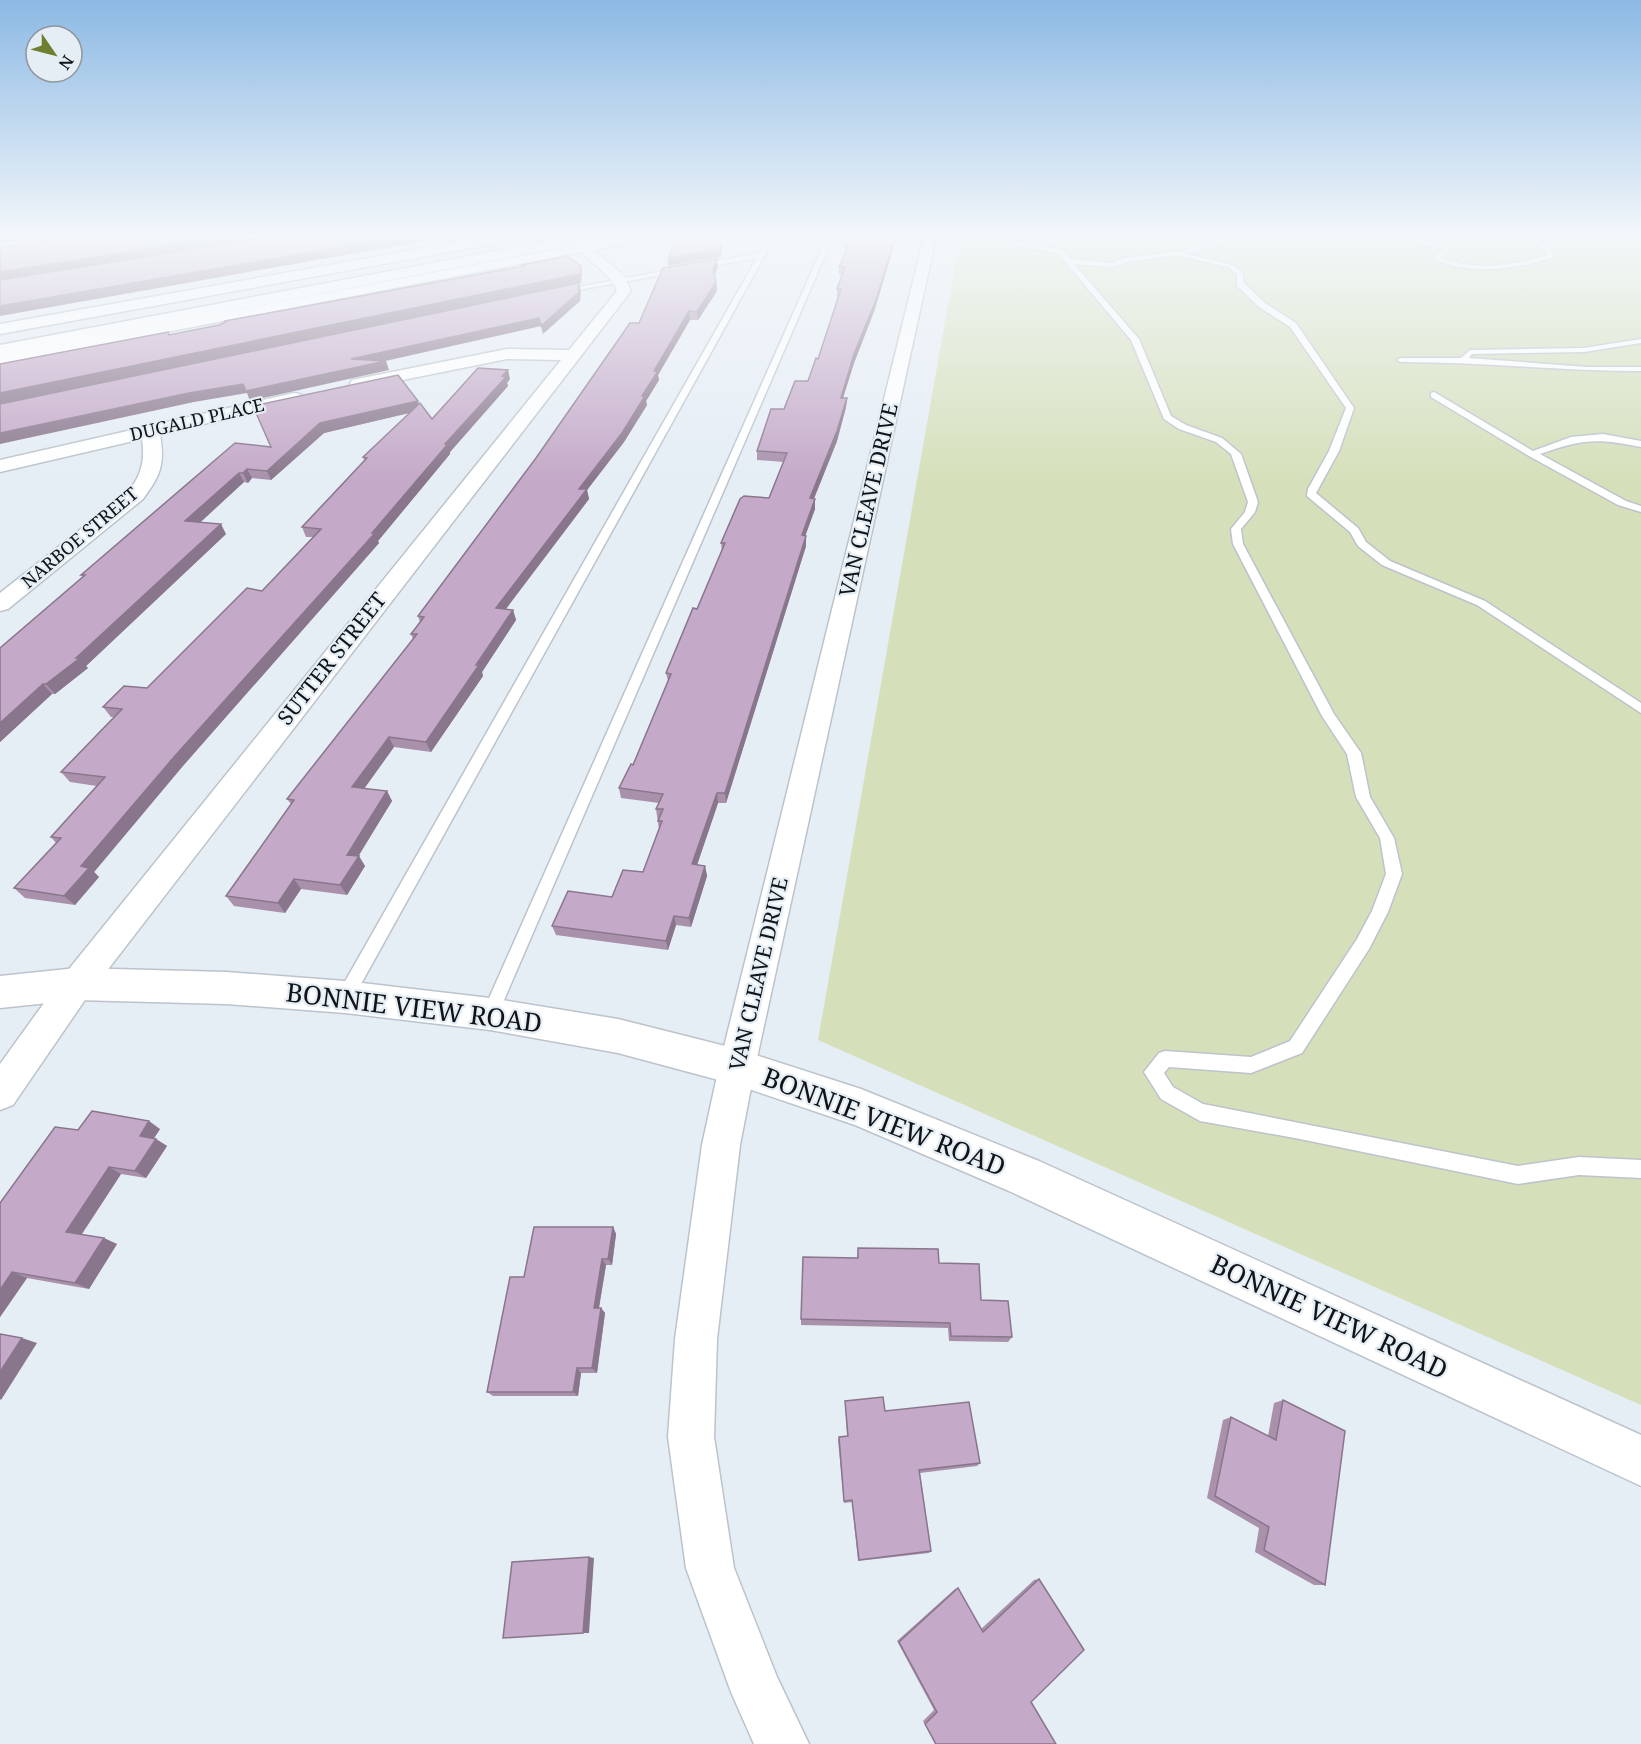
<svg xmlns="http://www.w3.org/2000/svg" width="1641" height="1744" font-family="'Noto Serif',serif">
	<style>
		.green { fill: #d5e0ba }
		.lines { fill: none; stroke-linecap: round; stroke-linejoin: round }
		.service-casing { stroke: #bcc3cb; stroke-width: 3 }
		.minor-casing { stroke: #bcc3cb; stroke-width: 3 }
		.tertiary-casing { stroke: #bcc3cb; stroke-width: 3 }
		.secondary-casing { stroke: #bcc3cb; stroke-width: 3 }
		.service { fill: #fff; fill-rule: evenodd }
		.minor { fill: #fff; fill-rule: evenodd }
		.tertiary { fill: #fff; fill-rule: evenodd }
		.secondary { fill: #fff; fill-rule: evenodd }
		.wall { fill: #a991ac }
		.shaded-wall { fill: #89768c }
		.building { fill: #c4a9c8; stroke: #89768c; stroke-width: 1.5 }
		.labels { text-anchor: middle; stroke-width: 4.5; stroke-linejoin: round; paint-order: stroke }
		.far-street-label { font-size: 18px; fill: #111417; stroke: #e5edf5 }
		.street-label { font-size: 21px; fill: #111417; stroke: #e5edf5 }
		.near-street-label { font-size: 26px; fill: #111417; stroke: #e5edf5 }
	</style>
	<rect width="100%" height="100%" fill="#e5edf5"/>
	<polygon class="green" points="960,237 1641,237 1641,1405 818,1040"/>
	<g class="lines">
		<g class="service-casing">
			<g id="service">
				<polygon points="769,237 775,237 351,1002 345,1004 339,1002 337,997 339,992 757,258 561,293 557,291 759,253"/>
				<polygon points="827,237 833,237 498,1014 496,1019 490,1021 484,1019 482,1014"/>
				<polygon points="1010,237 1016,237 1021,243 1062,250 1071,259 1112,263 1124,258 1182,251 1234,237 1245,237 1187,254 1232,265 1242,272 1244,283 1265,303 1296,323 1354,408 1339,451 1316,493 1358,528 1366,542 1390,561 1485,601 1641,703 1641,713 1477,605 1382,565 1358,546 1350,532 1307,496 1308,489 1329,451 1346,408 1290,327 1259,307 1237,286 1237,274 1228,267 1178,255 1126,262 1113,267 1074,264 1139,339 1171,416 1186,425 1222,438 1241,454 1258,502 1255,512 1241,529 1243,544 1334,714 1361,753 1370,797 1394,838 1402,874 1388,912 1369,949 1302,1053 1251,1073 1169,1067 1164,1073 1173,1087 1203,1104 1518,1166 1579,1157 1641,1160 1641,1178 1579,1175 1518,1184 1300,1139 1200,1121 1161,1099 1144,1072 1159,1053 1165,1051 1251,1057 1290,1041 1357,939 1372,911 1386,874 1380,838 1356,797 1347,754 1322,716 1233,544 1231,529 1245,512 1248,502 1231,454 1216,442 1179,429 1164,419 1131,340 1058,253 1017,246"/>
				<path d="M1351 237C1381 237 1425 231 1451 250L1441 258C1476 271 1511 266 1546 256L1547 253 1530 237H1537L1554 253 1551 258C1511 270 1475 275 1435 260L1436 254 1443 250 1417 243Z"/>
				<path d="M1641 339V343L1584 352 1472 354 1469 358 1587 367H1641V371C1561 371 1481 362 1401 362L1397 360 1401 358H1461L1470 350 1584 348Z"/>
				<path d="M1434 392 1533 451 1571 437 1603 434 1641 441V447C1596 438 1583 439 1540 454L1626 501 1641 506V512L1618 505 1529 456 1431 397V393Z"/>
			</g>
		</g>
		<g class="minor-casing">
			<g id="minor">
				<polygon points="486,237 515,237 509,241 0,334 0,324"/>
				<polygon points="566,237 580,237 587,243 620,237 648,237 642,241 594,250 624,276 631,291 89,994 13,1105 0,1110 0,1064 65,974 561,360 507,359 358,389 352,388 350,384 352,380 507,349 569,350 617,291 613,281 581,252 0,364 0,354 574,246"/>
				<polygon points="924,237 936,237 755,1067 740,1145 717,1339 714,1437 734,1568 777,1677 809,1744 754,1744 731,1692 686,1568 668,1437 675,1339 702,1145 719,1067"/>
				<path d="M294 393 300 394 303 398 300 402 160 434C165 464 161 475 143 499L8 609 0 611V593L129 491C142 474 145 460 142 439L0 472V460Z"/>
			</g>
		</g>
		<g class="tertiary-casing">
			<polygon id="tertiary" points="77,968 226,972 345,981 490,998 618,1019 737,1049 861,1089 1039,1161 1641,1435 1641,1486 1009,1191 855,1125 737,1085 618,1053 490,1030 345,1013 226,1004 77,1000 0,1008 0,976"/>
		</g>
		<g class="secondary-casing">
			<polygon id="secondary" points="570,237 601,237 594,241 0,355 0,345"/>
		</g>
		<use href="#service" class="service"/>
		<use href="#minor" class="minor"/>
		<use href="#tertiary" class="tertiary"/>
		<use href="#secondary" class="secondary"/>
	</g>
	<g class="wall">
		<polygon points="848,237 875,309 854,363 843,398 847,398 846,407 837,441 814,499 815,509 805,536 806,546 726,803 718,803 697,865 705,866 707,876 691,927 676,925 668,950 556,935 552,926 612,897 643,872 659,829 656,809 659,803 621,798 619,788 633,765 668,681 666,673 697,609 722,552 721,543 769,498 784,462 757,460 757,451 784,409 808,381 818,359 838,297 837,297 837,289 842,275 839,275 839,267 845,253 845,247"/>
		<polygon points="718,267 715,275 717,291 698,320 690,320 658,375 659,380 646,401 647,405 624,442 587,490 589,499 506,609 513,610 516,620 482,672 483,676 431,752 394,747 364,789 387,791 392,801 358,856 365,866 347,895 301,889 285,913 234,906 226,896 291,804 287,799 413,639 411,634 420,622 418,616 639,323"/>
		<polygon points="510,379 507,383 508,386 450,452 450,454 378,541 379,543 182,767 94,872 99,877 75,905 25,898 14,888 56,843 51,837 97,786 70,782 61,772 114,717 111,717 103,707 147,688 262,591 313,537 306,537 302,527 364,460 363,457 410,413 324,433 271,480 252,478 248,483 244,482 200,522 226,534 86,666 88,668 55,694 52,694 0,742 0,648 83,577 81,575 271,447 419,404 432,419"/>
		<polygon points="160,1129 154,1138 167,1146 146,1178 121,1174 82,1234 117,1244 89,1289 27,1278 0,1317 0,1203 78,1130"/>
		<polygon points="613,1227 616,1234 612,1265 606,1265 599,1308 601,1308 605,1313 597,1373 581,1373 578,1396 493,1396 487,1392 524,1277"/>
		<polygon points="858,1248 939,1263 981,1300 1012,1337 1008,1342 949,1341 948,1328 801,1325 801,1319 857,1258"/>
		<polygon points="1283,1400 1325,1585 1314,1585 1255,1552 1259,1528 1207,1498 1223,1420 1231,1417 1268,1436 1274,1403"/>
		<polygon points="845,1401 885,1411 980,1463 977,1466 920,1473 931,1551 929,1553 858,1561 852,1502 844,1503 838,1440 839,1437 847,1436"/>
		<polygon points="1039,1579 1031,1702 1056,1744 935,1744 923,1721 934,1710 897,1641 955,1589 958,1588 981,1629 1034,1580"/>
	</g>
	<g class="shaded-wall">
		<polygon points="0,237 46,237 0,244"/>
		<polygon points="223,237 276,237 0,281 0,272"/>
		<polygon points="400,237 447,237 0,316 0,306"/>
		<polygon points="895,237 897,237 875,309 854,363 840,407 841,398 854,354"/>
		<polygon points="722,244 722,252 721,257 668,266 668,258"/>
		<polygon points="717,259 718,267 714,277 713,269"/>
		<polygon points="581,266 582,274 581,283 0,404 0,393"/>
		<polygon points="716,282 717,291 698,320 697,312"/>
		<polygon points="579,283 581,291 580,301 543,334 541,326 354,368 351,359"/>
		<polygon points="689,311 690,320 658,375 659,380 646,401 647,405 624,442 587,490 589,499 499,618 496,608 642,396 654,371"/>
		<polygon points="386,361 389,370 250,401 247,393 194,402 0,444 0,433 189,393"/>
		<polygon points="508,370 510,379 507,383 508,386 450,452 450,454 378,541 379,543 182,767 94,872 99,877 75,905 64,896 81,866 174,757 372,533 445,444"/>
		<polygon points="847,398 846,407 837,441 810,508 810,498"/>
		<polygon points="418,401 421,410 324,433 271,480 267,471 320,423"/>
		<polygon points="247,469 252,478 248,483 243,473"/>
		<polygon points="239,473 244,482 191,531 185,521"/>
		<polygon points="815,499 815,509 802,545 802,535"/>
		<polygon points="221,524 226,534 86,666 88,668 55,694 46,684"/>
		<polygon points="806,536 806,546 726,803 725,793"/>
		<polygon points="513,610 516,620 482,672 483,676 431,752 426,742"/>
		<polygon points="43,684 52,694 0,742 0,723"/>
		<polygon points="389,737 394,747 358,797 352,787"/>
		<polygon points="387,791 392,801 353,865 347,855"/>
		<polygon points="717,793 718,803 694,874 692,864"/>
		<polygon points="359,856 365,866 347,895 340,885"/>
		<polygon points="705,866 707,876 691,927 689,918"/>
		<polygon points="294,879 301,889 285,913 278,903"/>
		<polygon points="674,916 676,925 668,950 666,941"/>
		<polygon points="149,1121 160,1129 151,1143 140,1136"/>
		<polygon points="156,1139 167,1146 146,1178 135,1171"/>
		<polygon points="109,1167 121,1174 79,1238 66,1232"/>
		<polygon points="613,1227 616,1234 612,1265 608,1259"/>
		<polygon points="104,1238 117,1244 89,1289 75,1283"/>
		<polygon points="602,1259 606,1265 598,1313 594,1308"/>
		<polygon points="12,1272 27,1278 0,1317 0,1290"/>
		<polygon points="601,1308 605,1313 597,1373 592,1368"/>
		<polygon points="22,1338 37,1343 1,1400 0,1399 0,1372"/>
		<polygon points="577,1368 581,1373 578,1396 573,1392"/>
		<polygon points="589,1557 594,1558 589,1633 583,1633"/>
	</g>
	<g class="building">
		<polygon points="74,237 223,237 0,272 0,247"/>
		<polygon points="268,237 400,237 0,306 0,280"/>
		<polygon points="677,237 713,237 722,244 720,249 668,258"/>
		<polygon points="848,237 895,237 876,300 854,354 841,398 847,398 837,431 810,498 815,499 802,535 806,536 725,793 717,793 692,864 705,866 689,918 674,916 666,941 552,926 568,891 612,897 623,870 643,872 662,821 658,821 663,809 656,809 663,794 619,788 631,764 633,765 671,674 666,673 693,608 697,609 725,543 721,543 740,499 744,496 769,498 787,453 757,451 771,409 784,409 795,381 808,381 816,358 818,359 841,289 837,289 845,267 839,267 848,247 845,247"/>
		<polygon points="567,256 581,266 580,274 0,393 0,364 168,332 169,335 219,325 226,322 225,321 524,266 522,265"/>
		<polygon points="717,259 713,269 716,282 697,312 689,311 654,371 658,371 642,396 645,396 622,433 579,489 587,489 496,608 513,610 476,665 479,665 426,742 389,737 352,787 387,791 347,855 359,856 340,885 294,879 278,903 226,896 294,800 287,799 417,634 411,634 424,617 418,616 536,458 630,323 639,323 663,268"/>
		<polygon points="579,283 578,293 541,326 539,318 351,359 386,361 246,391 243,384 189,393 0,433 0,404"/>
		<polygon points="478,368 508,370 502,376 506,377 445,444 447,445 372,533 375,533 174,757 81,866 89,868 64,896 14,888 61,838 51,837 105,777 61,772 122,709 103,707 124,686 147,688 247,588 262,591 321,529 302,527 367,458 363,457 420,403 432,419"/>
		<polygon points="398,375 418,401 320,423 267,471 247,469 243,473 239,473 185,521 221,524 76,658 80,658 46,684 43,684 0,723 0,648 85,575 81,575 235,443 271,447 253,406"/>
		<polygon points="92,1111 149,1121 140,1136 156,1139 135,1171 109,1167 66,1232 104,1238 75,1283 12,1272 0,1290 0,1203 55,1127 78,1130"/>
		<polygon points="534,1227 613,1227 608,1259 602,1259 594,1308 601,1308 592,1368 577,1368 573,1392 487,1392 510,1277 524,1277"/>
		<polygon points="858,1248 938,1249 939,1263 979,1264 981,1300 1008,1301 1012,1337 951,1336 950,1323 801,1319 803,1257 858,1258"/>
		<polygon points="0,1334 22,1338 0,1372"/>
		<polygon points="883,1397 885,1411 969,1402 980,1463 919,1470 931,1551 859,1560 852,1500 844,1501 839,1437 848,1436 845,1401"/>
		<polygon points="1283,1400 1345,1431 1325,1585 1264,1550 1269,1527 1215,1496 1231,1417 1276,1440"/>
		<polygon points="589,1557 583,1633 503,1638 512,1562"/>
		<polygon points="1039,1579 1084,1650 1031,1702 1056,1744 936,1744 925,1724 937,1712 899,1642 958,1588 983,1632"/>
	</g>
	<linearGradient id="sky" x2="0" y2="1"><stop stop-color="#8cb9e4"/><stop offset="0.49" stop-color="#f3f7fa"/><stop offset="1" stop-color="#f3f7fa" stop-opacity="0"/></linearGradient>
	<rect width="1641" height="481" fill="url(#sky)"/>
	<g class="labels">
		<g class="far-street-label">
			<text transform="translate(197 420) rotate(-13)" y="6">DUGALD PLACE</text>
			<text transform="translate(80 538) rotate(-40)" y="6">NARBOE STREET</text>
		</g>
		<g class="street-label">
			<text transform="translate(869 500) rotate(-77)" y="7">VAN CLEAVE DRIVE</text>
			<text transform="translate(332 659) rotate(-52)" y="7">SUTTER STREET</text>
			<text transform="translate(759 974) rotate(-77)" y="7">VAN CLEAVE DRIVE</text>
		</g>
		<g class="near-street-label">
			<text transform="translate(414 1008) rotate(7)" y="9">BONNIE VIEW ROAD</text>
			<text transform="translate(884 1122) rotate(21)" y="9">BONNIE VIEW ROAD</text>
			<text transform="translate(1329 1317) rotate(25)" y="9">BONNIE VIEW ROAD</text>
		</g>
	</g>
	<g transform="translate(54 54) rotate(125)"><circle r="28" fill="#e5edf5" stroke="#90969c" stroke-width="1.5"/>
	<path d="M0-4.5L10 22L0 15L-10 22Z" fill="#6e8030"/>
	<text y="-9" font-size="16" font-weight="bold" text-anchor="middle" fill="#111417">N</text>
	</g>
</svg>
